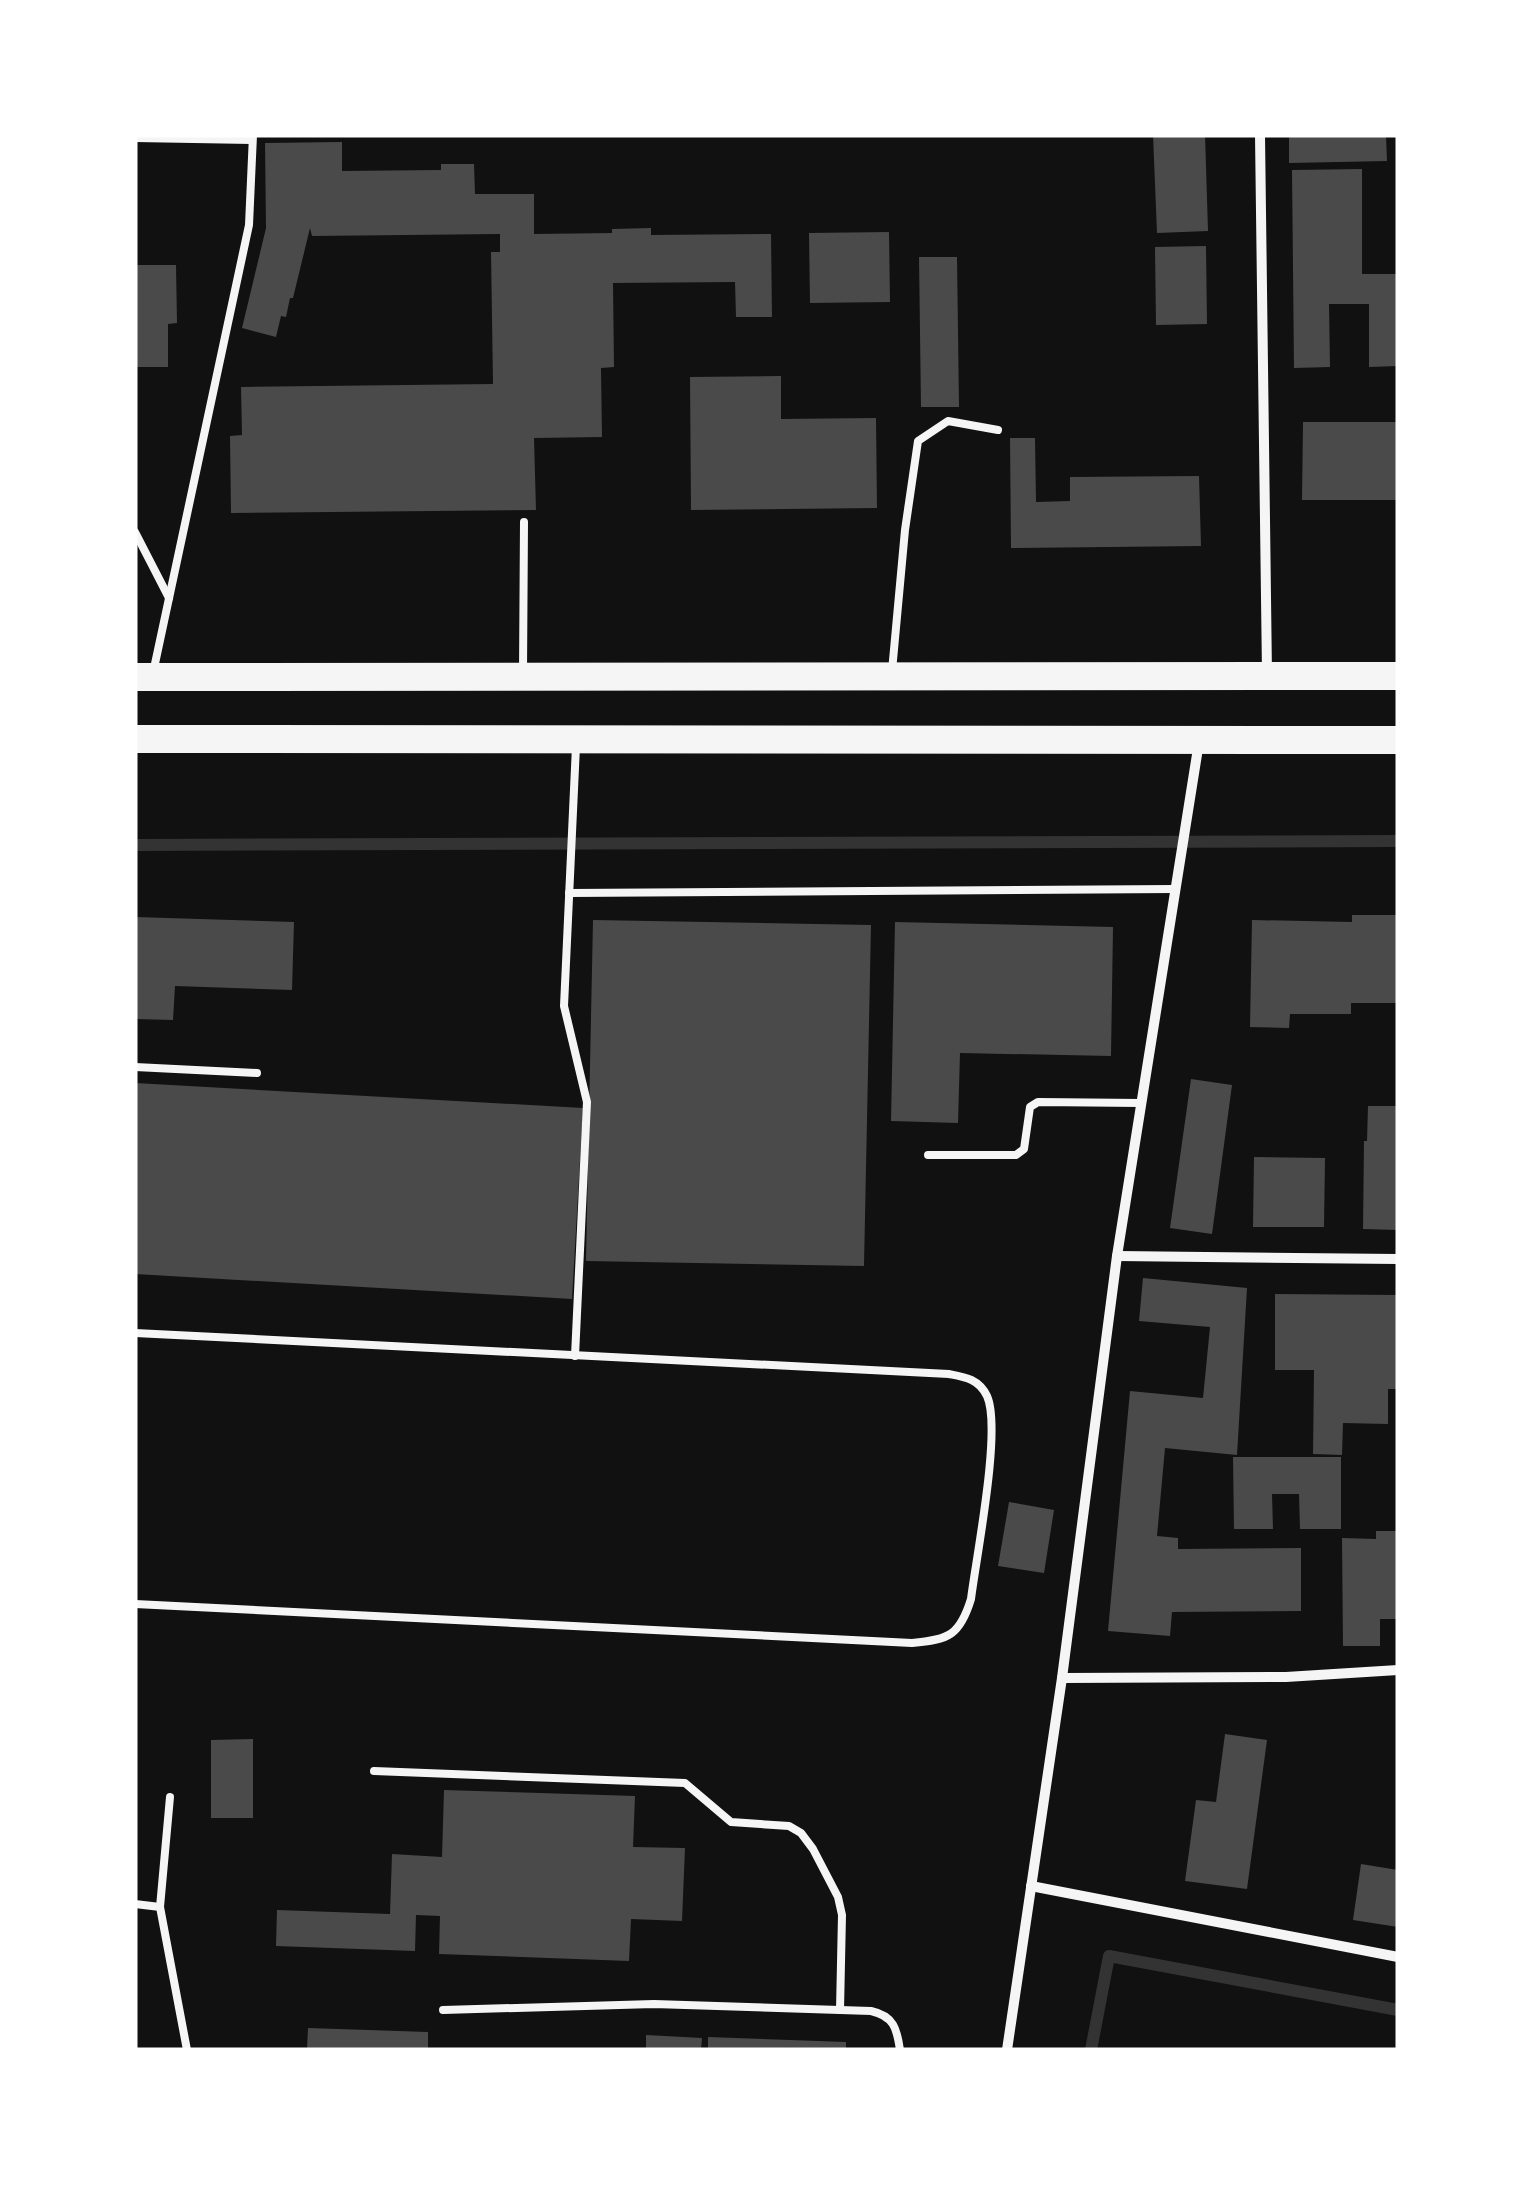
<svg xmlns="http://www.w3.org/2000/svg" width="1533" height="2185" font-family="Jost,sans-serif">
	<style>
		.lines { fill: none; stroke-linecap: round; stroke-linejoin: round }
		.stream { stroke: #333; stroke-width: 12 }
		.building { fill: #4a4a4a }
		.service { stroke: #f5f5f5; stroke-width: 8 }
		.minor { stroke: #f5f5f5; stroke-width: 10 }
		.trunk { stroke: #f5f5f5; stroke-width: 28 }
	</style>
	<rect width="100%" height="100%" fill="#111"/>
	<g class="lines">
		<g class="stream">
			<polyline points="135,845 1398,841"/>
			<polyline points="1091,2050 1109,1956 1398,2010"/>
		</g>
	</g>
	<g class="building">
		<polygon points="1153,135 1205,135 1208,231 1157,233"/>
		<polygon points="1289,135 1386,135 1387,161 1289,163"/>
		<polygon points="342,142 342,171 441,170 441,164 474,164 475,194 534,194 534,234 612,233 612,229 651,228 651,235 771,234 772,317 736,317 735,282 613,283 614,367 601,368 602,437 534,438 536,510 231,513 230,436 242,435 241,387 493,384 491,252 500,252 500,234 312,236 310,228 293,298 290,298 286,317 281,316 276,337 242,328 266,228 265,143"/>
		<polygon points="1362,169 1362,274 1398,274 1398,366 1369,367 1369,304 1329,304 1330,367 1294,368 1292,170"/>
		<polygon points="889,232 890,302 810,303 809,233"/>
		<polygon points="1206,246 1207,324 1156,325 1155,247"/>
		<polygon points="919,257 957,257 959,407 921,407"/>
		<polygon points="135,265 176,265 177,323 168,324 168,367 135,367"/>
		<polygon points="781,376 781,419 876,418 877,508 691,510 690,377"/>
		<polygon points="1303,422 1398,422 1398,500 1302,500"/>
		<polygon points="1010,438 1035,438 1036,502 1070,501 1070,477 1199,476 1201,546 1011,548"/>
		<polygon points="1352,915 1398,915 1398,1003 1351,1003 1351,1014 1290,1014 1289,1028 1250,1027 1252,920 1352,922"/>
		<polygon points="135,917 294,922 292,990 175,986 173,1020 135,1019"/>
		<polygon points="593,920 871,925 864,1266 586,1261"/>
		<polygon points="895,922 1113,927 1111,1056 960,1053 958,1123 891,1121"/>
		<polygon points="1191,1079 1232,1085 1212,1234 1170,1228"/>
		<polygon points="135,1083 583,1108 572,1299 135,1274"/>
		<polygon points="1368,1106 1398,1106 1398,1230 1363,1229 1364,1141 1367,1141"/>
		<polygon points="1254,1157 1325,1158 1324,1227 1253,1227"/>
		<polygon points="1143,1278 1247,1288 1237,1455 1165,1448 1157,1536 1178,1538 1178,1549 1301,1548 1301,1611 1172,1612 1170,1636 1108,1631 1130,1391 1203,1398 1210,1327 1139,1321"/>
		<polygon points="1275,1294 1398,1295 1398,1389 1388,1389 1388,1424 1343,1423 1342,1455 1313,1454 1314,1370 1275,1370"/>
		<polygon points="1233,1457 1341,1457 1341,1529 1300,1529 1299,1494 1272,1494 1273,1529 1234,1529"/>
		<polygon points="1009,1502 1054,1510 1044,1573 998,1566"/>
		<polygon points="1376,1531 1398,1531 1398,1619 1380,1619 1380,1646 1343,1646 1342,1538 1376,1539"/>
		<polygon points="1225,1734 1267,1740 1247,1889 1185,1881 1196,1800 1216,1802"/>
		<polygon points="253,1739 253,1818 211,1818 211,1740"/>
		<polygon points="444,1790 635,1796 633,1847 685,1848 682,1921 631,1919 629,1961 439,1954 440,1916 416,1915 415,1951 276,1946 277,1910 390,1914 392,1854 442,1857"/>
		<polygon points="1361,1864 1398,1870 1398,1927 1353,1920"/>
		<polygon points="308,2028 428,2032 428,2050 307,2050"/>
		<polygon points="646,2035 702,2038 701,2050 646,2050"/>
		<polygon points="708,2037 846,2042 846,2050 708,2050"/>
	</g>
	<g class="lines">
		<g class="service">
			<polyline points="135,138 252,140"/>
			<polyline points="135,532 169,598"/>
			<polyline points="892,671 905,530 918,441 948,421 998,430"/>
			<polyline points="523,672 524,522"/>
			<polyline points="153,673 249,225 253,135"/>
			<polyline points="569,893 1175,889"/>
			<polyline points="135,1067 257,1073"/>
			<polyline points="928,1155 1016,1155 1024,1149 1030,1107 1038,1102 1141,1103"/>
			<path d="M135 1333 949 1374C965 1377 979 1379 987 1396 1002 1429 976 1558 971 1599 960 1635 949 1640 912 1643L135 1604"/>
			<polyline points="575,1356 587,1102 564,1006 576,746"/>
			<polyline points="374,1771 685,1783 731,1822 789,1826 801,1833 813,1849 838,1897 842,1915 840,2010"/>
			<polyline points="135,1904 160,1907 187,2050"/>
			<polyline points="160,1907 170,1797"/>
			<path d="M443 2010 654 2004 871 2011C894 2016 897 2029 900 2050"/>
		</g>
		<g class="minor">
			<polyline points="1260,135 1267,674"/>
			<polyline points="1117,1256 1398,1259"/>
			<polyline points="1062,1678 1286,1677 1398,1670"/>
			<polyline points="1031,1886 1398,1957"/>
			<polyline points="1007,2050 1062,1678 1117,1256 1199,742"/>
		</g>
		<g class="trunk">
			<polyline points="135,677 1398,676"/>
			<polyline points="135,739 1398,740"/>
		</g>
	</g>
	<rect width="1533" height="2185" fill="none" stroke="#ffffff" stroke-width="275"/>
</svg>
